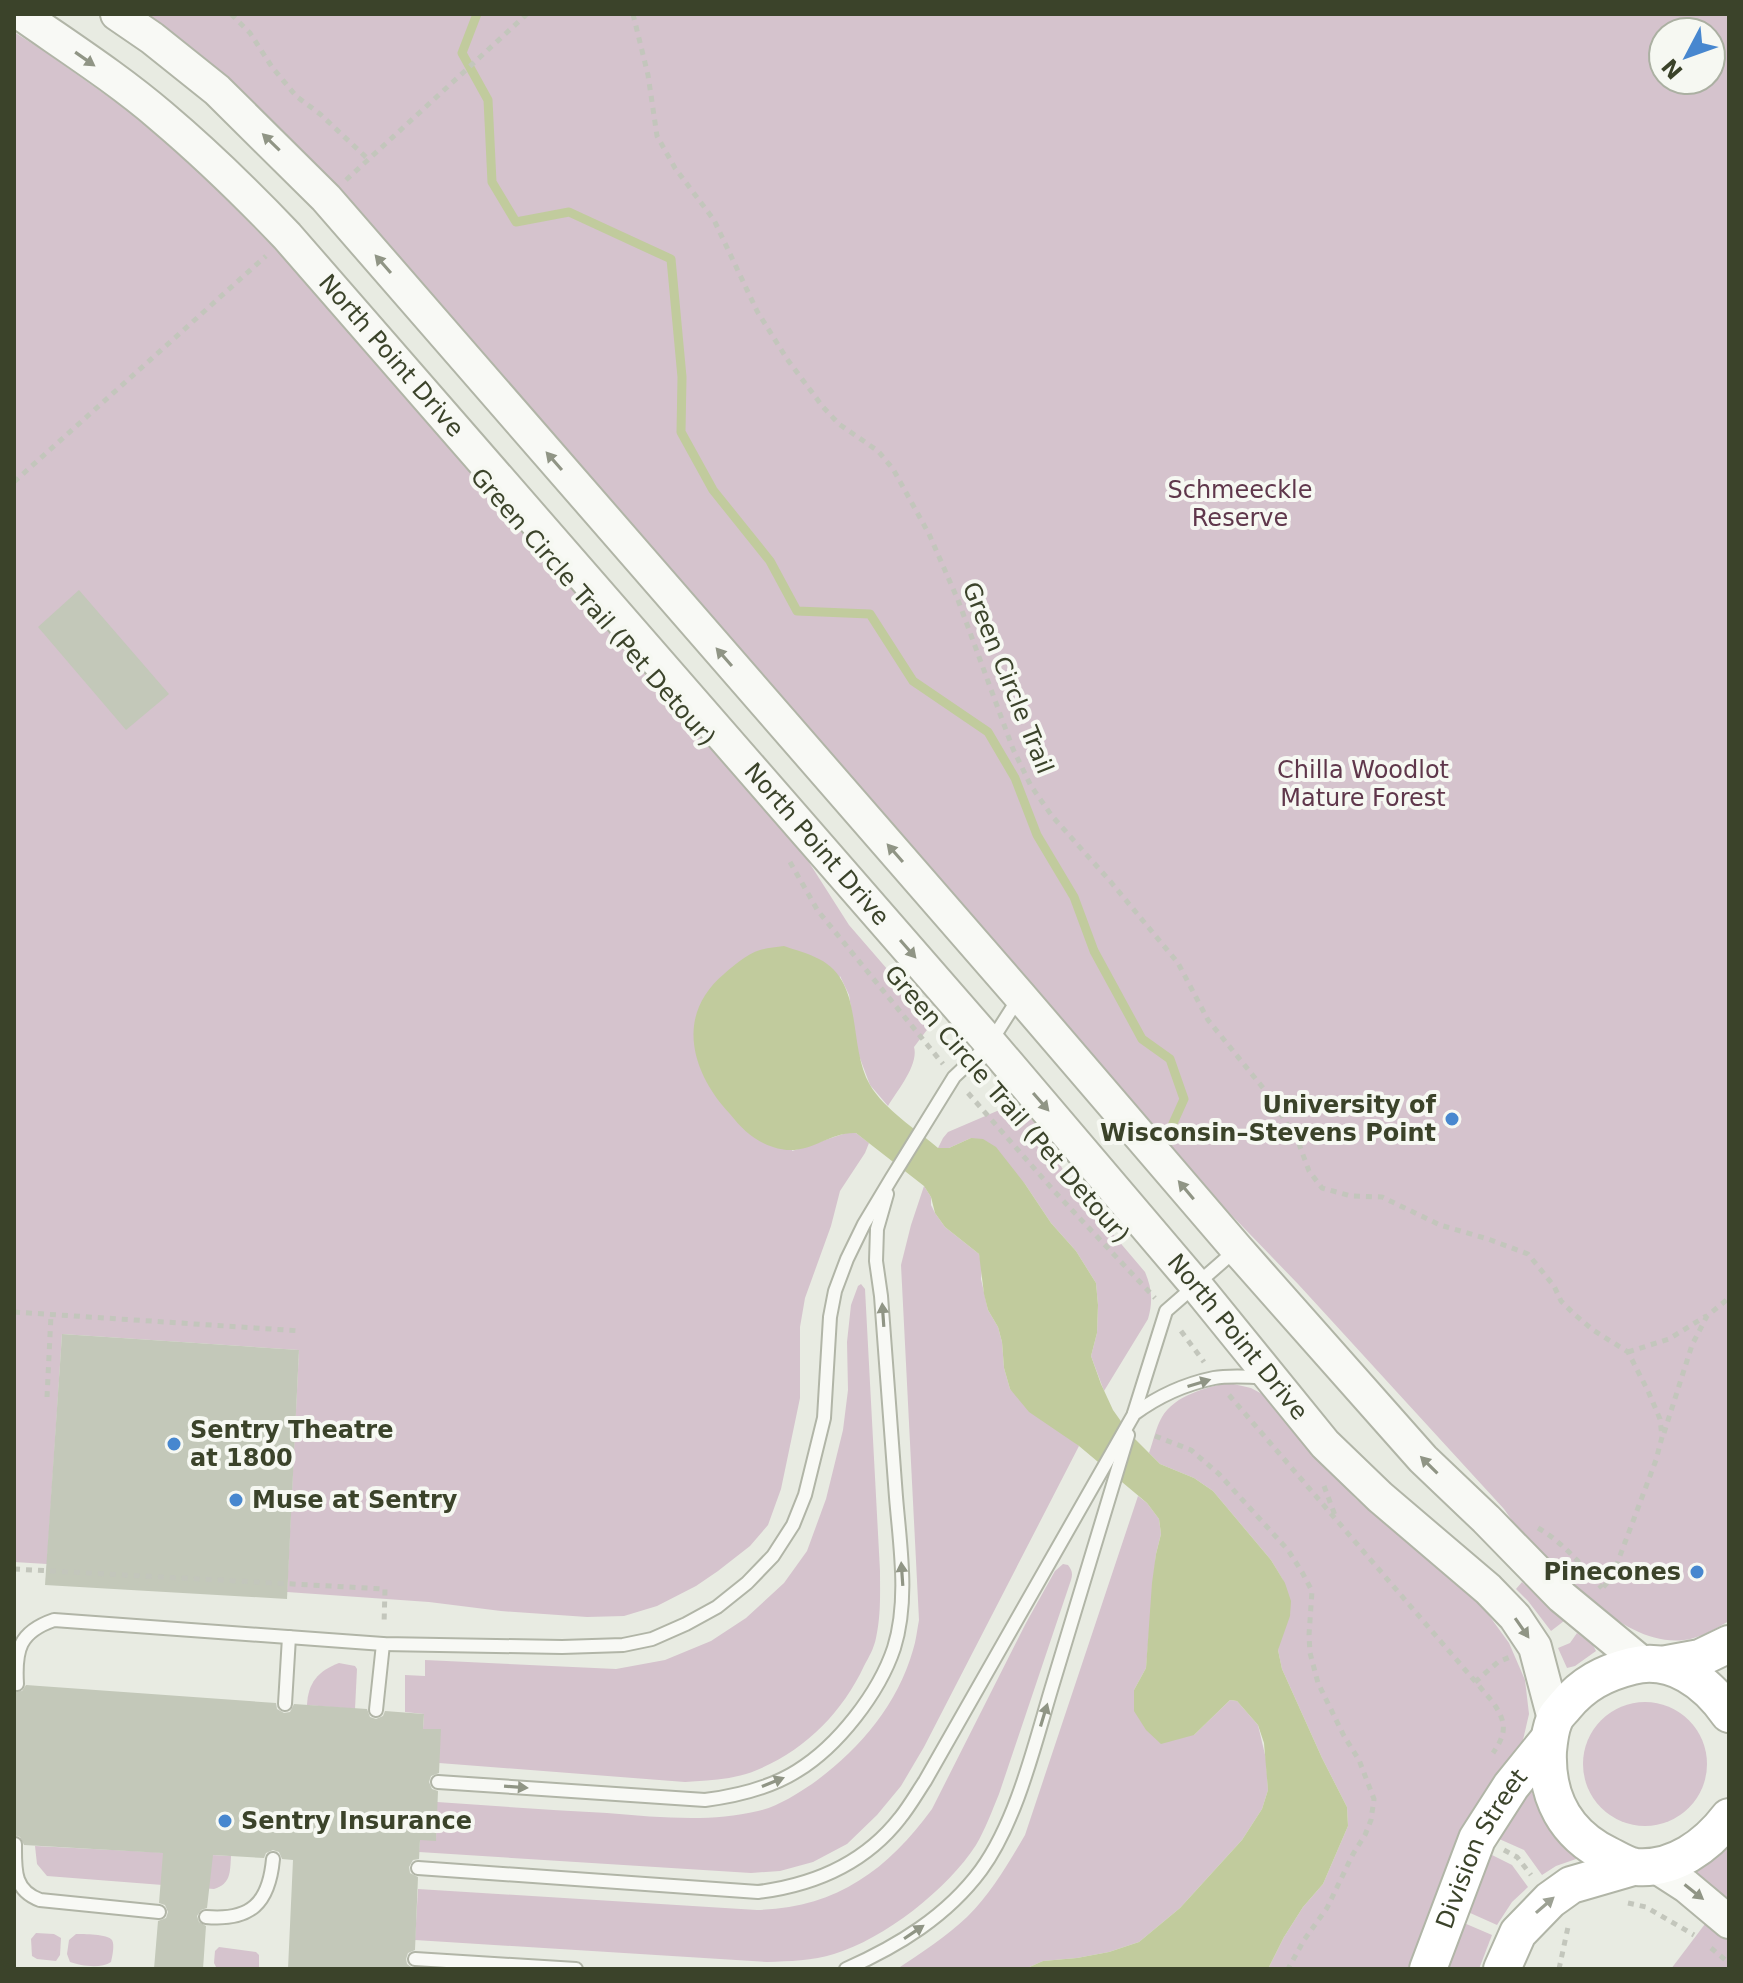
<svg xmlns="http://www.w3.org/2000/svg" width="1743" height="1983" font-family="'DejaVu Sans',sans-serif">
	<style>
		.green { fill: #d5c3cd; fill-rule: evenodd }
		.water { fill: #c1cb9d }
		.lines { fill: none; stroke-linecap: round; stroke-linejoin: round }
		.stream { stroke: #c1cb9d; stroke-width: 9 }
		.building { fill: #c3c8b9 }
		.service-casing { stroke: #b1b5a7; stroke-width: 16 }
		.tertiary-casing { stroke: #b1b5a7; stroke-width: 36 }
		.secondary-casing { stroke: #b1b5a7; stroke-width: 40 }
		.path { stroke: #c3c6bc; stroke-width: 5; stroke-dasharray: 6 6; stroke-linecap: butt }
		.service { stroke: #f8f9f5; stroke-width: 12 }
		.tertiary { stroke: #f8f9f5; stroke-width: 32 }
		.secondary { stroke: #fff; stroke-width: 36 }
		.oneway { fill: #909585 }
		.oneway2 { fill: #9da194 }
		.poi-dot { fill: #4787cf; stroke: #f6f8f2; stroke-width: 3 }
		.labels { text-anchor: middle; stroke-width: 8; stroke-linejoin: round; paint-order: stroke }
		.street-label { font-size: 24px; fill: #3b432a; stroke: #f6f8f2 }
		.park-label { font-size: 24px; fill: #5f374b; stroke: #f6f8f2 }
		.poi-label { font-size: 24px; font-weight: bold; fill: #3b432a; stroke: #f6f8f2; text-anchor: start }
	</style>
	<rect width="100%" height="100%" fill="#e8ebe2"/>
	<g class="green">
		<path d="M108 14H1729V1621C1717 1628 1698 1639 1684 1640 1620 1648 1553 1563 1513 1522L1504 1509 1298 1284 1020 996 326 198ZM1663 32H1711V80H1663Z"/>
		<path d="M14 32 44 51 144 122 212 185 289 263 796 842 849 925 933 1022 914 1047C919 1065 897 1091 888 1106L870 1085 858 1053 849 995 840 976 792 1151 846 1133H856L869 1143 865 1153 840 1191 831 1226 805 1298 800 1327V1398L781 1489 768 1525 750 1546 718 1571 696 1586 657 1606 624 1616 587 1617 501 1611 429 1602 287 1592 299 1350 62 1334 47 1564 14 1562Z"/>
		<path d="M1011 1109 1022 1111 1035 1123 1046 1139 1072 1186 1145 1272C1152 1288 1153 1302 1148 1319L1104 1391 1091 1356 1097 1333 1098 1305 1096 1283 1076 1251 1051 1223 1025 1184 971 1138 949 1148H938L943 1138 948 1132 997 1111Z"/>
		<path d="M924 1186 931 1197V1205L935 1213 945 1227 979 1254 982 1268 981 1279 988 1310 998 1327 1002 1342 1004 1368 1010 1389 1079 1446 924 1747 901 1786 877 1815 847 1844 813 1862 780 1871 751 1873 419 1852 420 1840H436L437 1802C494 1806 550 1810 607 1813 658 1817 708 1823 758 1811 777 1807 797 1794 812 1784 858 1751 897 1706 913 1650 916 1641 917 1630 919 1620L901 1265 911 1225Z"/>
		<path d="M861 1284 865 1289 880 1571C880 1594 881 1615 876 1638 874 1648 869 1657 864 1666 842 1713 805 1750 757 1770 734 1780 709 1780 685 1782L439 1763 423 1729 424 1714 405 1712V1675L425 1676V1660L616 1669 665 1660 711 1641 746 1618 784 1583 807 1551 826 1499 843 1430 848 1390 847 1342 851 1305 858 1286Z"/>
		<path d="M1229 1383 1251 1388 1264 1395 1310 1449 1356 1499 1480 1603 1509 1643 1525 1680 1529 1714 1523 1740 1473 1814 1412 1969H1268L1284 1937 1303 1907 1323 1884 1348 1826 1347 1807 1322 1758 1282 1669 1278 1650 1283 1580 1271 1560 1213 1491 1194 1478 1160 1464 1149 1453C1153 1442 1156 1427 1162 1417 1174 1396 1206 1387 1229 1383Z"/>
		<path d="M1138 1496 1147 1503 1159 1519 1161 1534 1156 1554 1146 1668 1134 1690 1194 1735 1230 1700 1237 1701 1258 1725 1266 1759 1268 1790 1262 1809 1242 1840 1180 1908 1139 1942 1109 1952 1077 1958 1043 1961 1025 1969H897C921 1953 946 1937 967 1917 991 1893 1008 1864 1025 1835Z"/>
		<path d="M1063 1564 1068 1565C1072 1570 1073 1574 1071 1580L999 1794C992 1811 985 1830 976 1845 948 1889 884 1939 834 1954 813 1961 789 1961 767 1962L415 1940 418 1889 757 1910C835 1908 887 1871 932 1809L1026 1623 1055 1571Z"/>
		<polygon points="1522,1582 1564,1621 1551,1631 1528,1601 1516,1589"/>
		<polygon points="1577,1633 1593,1645 1596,1651 1575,1666 1567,1668 1558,1648 1570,1643"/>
		<path d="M339 1663 355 1666 357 1669 355 1709 307 1705C308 1683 318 1671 339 1663Z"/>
		<circle cx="1645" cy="1764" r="62"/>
		<path d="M1530 1784C1537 1813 1553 1842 1579 1858L1556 1866 1542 1875 1524 1850 1497 1838Z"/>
		<polygon points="1729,1842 1729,1899 1691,1870"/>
		<path d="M35 1846 231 1856C230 1872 231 1884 214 1889L47 1876 37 1864Z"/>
		<polygon points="1490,1854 1512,1865 1528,1887 1512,1902 1497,1925 1468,1912"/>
		<polygon points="1708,1920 1729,1938 1729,1969 1671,1969"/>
		<polygon points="1464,1923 1492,1935 1479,1969 1447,1969"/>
		<polygon points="36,1933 54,1934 61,1938 60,1955 56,1961 37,1959 32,1956 31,1939"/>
		<path d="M76 1934C83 1934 108 1934 112 1940 115 1945 112 1957 111 1962 101 1969 81 1966 70 1962L67 1954 69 1940Z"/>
		<polygon points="219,1947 256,1952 259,1955 259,1969 217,1969 214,1963 215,1951"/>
	</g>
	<path class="water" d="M784 946C795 950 808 953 819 959 865 982 847 1046 870 1085 884 1109 917 1130 938 1148H949L971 1138 983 1139 996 1147 1025 1184 1051 1223 1076 1251 1096 1283 1098 1305 1097 1333 1091 1356 1101 1384 1113 1410 1130 1434 1160 1464 1194 1478 1213 1491 1271 1560 1285 1583 1291 1601 1290 1616 1278 1650 1282 1669 1322 1758 1347 1807 1348 1826 1323 1884 1303 1907 1284 1937 1268 1969H1025L1043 1961 1077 1958 1109 1952 1139 1942 1180 1908 1242 1840 1262 1809 1268 1790 1264 1743 1258 1725 1237 1701 1230 1700 1194 1735 1161 1744 1146 1730 1134 1711V1690L1146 1668 1152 1583 1156 1554 1161 1534 1159 1519 1147 1503 1079 1446 1029 1412 1010 1389 1004 1368 1002 1342 998 1327 988 1310 984 1294 979 1254 945 1227 935 1213 931 1197 924 1186 856 1133C825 1132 808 1159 773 1147 754 1141 742 1129 730 1114 691 1072 675 1015 724 974 733 966 747 954 760 950 767 948 776 947 784 946Z"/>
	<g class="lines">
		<polyline class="stream" points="477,14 462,53 488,100 492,182 516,222 569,212 671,259 682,377 681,432 713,490 770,561 797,611 870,614 913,681 988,732 1015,778 1037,835 1074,897 1094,951 1142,1039 1170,1059 1184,1099 1161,1150"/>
	</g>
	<g class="building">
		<polygon points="79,590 169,694 126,730 38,627"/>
		<polygon points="62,1334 299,1350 287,1599 45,1585"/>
		<polygon points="26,1685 276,1703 277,1709 284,1713 290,1712 294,1704 367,1709 370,1717 376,1719 383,1716 385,1711 424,1714 423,1729 441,1729 439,1773 431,1776 429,1782 432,1789 438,1791 436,1841 420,1840 419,1859 413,1860 409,1867 410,1873 418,1877 415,1950 408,1953 406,1959 407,1964 414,1969 288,1969 293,1860 282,1859 279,1852 273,1850 266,1853 264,1858 213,1855 207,1908 201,1910 197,1916 199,1922 206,1926 203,1969 154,1969 158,1921 166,1918 168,1912 165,1905 159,1903 163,1853 24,1845 20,1837 14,1835 14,1692 22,1691"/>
	</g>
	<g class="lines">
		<g class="service-casing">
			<g id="service">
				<polyline points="1134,1413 1166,1311 1237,1249"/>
				<path d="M17 1684C15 1650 19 1632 54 1620L383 1644 562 1647 623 1645 652 1639 686 1624 717 1607 747 1583 773 1556 793 1525 805 1495 824 1418 830 1317 835 1291 847 1259 864 1224 891 1179 954 1077 990 1043 1018 999"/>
				<polyline points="285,1704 289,1637"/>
				<polyline points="376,1710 383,1644"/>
				<path d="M438 1782 705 1800C736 1796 770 1788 797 1771 838 1746 879 1693 894 1648 909 1600 900 1546 896 1497 891 1430 886 1363 881 1296L876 1261 877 1229 887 1194"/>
				<path d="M15 1844C15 1869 13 1890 40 1900L159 1912"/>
				<path d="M418 1868 758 1892C814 1885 865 1863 900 1818 909 1807 917 1793 925 1781L1134 1414C1157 1397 1185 1384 1214 1378 1229 1375 1248 1377 1264 1377"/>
				<path d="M206 1917C251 1921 269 1903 273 1859"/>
				<polyline points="415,1959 576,1969"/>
				<path d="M846 1969C898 1946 947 1916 981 1870 1016 1822 1034 1747 1051 1690 1077 1605 1102 1520 1128 1435"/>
			</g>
		</g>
		<g class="tertiary-casing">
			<g id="tertiary">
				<path id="s1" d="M21 14C68 47 118 79 161 116 206 154 247 194 287 236L990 1043 1195 1284 1325 1444 1380 1497 1488 1589 1515 1617 1535 1647 1554 1719"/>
				<polyline points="117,14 152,38 217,90 326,198 1020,996 1237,1249 1423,1459 1486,1519 1562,1597 1642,1663"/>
				<polyline points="1655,1866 1686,1886 1729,1922"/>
			</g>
		</g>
		<g class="secondary-casing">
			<g id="secondary">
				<polyline points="1667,1664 1700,1658 1729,1644"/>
				<path d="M1729 1714C1707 1682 1672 1656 1632 1666 1604 1673 1583 1684 1565 1706 1561 1711 1556 1715 1554 1721 1550 1730 1549 1741 1548 1751 1546 1797 1565 1834 1608 1855 1616 1859 1627 1866 1636 1867 1674 1870 1707 1846 1729 1817"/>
				<path id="s2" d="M1428 1969 1477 1839 1511 1786 1549 1739"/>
				<polyline points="1502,1969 1518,1933 1550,1900 1571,1885 1633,1867"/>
			</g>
		</g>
		<g class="path">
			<polyline points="231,14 250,33 272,67 296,96 320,114 368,159"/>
			<polyline points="633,14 648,75 657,136 675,168 714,220 757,311 787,359 823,407 839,424 878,451 893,469 929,534 958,600 1013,749 1031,786 1052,816 1110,881 1178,963 1208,1020 1268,1094 1282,1116 1299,1144 1309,1171 1322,1188 1351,1196 1382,1197 1440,1225 1488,1239 1528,1254 1554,1286 1561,1301 1574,1314 1593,1330 1628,1352 1648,1391 1660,1419 1662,1437 1656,1460 1612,1577 1600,1591"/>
			<polyline points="346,180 527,14"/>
			<polyline points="14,482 266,256"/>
			<polyline points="790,862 818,911 943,1064"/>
			<polyline points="968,1093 1054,1191 1155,1298"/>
			<polyline points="14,1312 301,1331"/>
			<polyline points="1181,1331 1204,1362"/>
			<polyline points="1628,1352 1669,1339 1706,1316"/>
			<path d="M1229 1395 1492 1701C1507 1722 1507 1733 1493 1753"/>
			<polyline points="47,1397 51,1315"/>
			<polyline points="1664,1433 1692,1345 1707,1316 1729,1298"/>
			<polyline points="1155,1436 1191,1450 1219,1474 1288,1550 1302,1572 1312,1591 1309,1635 1310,1653 1318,1683 1344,1736 1359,1760 1374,1799 1371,1820 1365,1835 1353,1854 1327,1908 1304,1940 1288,1969"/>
			<polyline points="1324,1486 1336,1518"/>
			<path d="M1538 1528C1564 1543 1582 1566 1602 1588"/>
			<polyline points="14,1569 385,1589 384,1625"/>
			<polyline points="1475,1682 1498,1662 1510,1657"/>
			<polyline points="1504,1850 1517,1857 1531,1875"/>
			<polyline points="1628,1903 1646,1907 1694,1935"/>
			<polyline points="1711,1948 1729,1963"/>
			<polyline points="1559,1969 1568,1927"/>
		</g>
		<use href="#service" class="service"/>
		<use href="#tertiary" class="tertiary"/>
		<use href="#secondary" class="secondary"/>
	</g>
	<defs><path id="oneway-solid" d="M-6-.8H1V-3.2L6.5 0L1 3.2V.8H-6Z" transform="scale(2)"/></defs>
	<g class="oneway">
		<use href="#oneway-solid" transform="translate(85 59) rotate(35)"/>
		<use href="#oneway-solid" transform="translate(271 142) rotate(-136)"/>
		<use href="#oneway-solid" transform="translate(383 264) rotate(-131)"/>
		<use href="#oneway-solid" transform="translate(554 461) rotate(-131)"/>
		<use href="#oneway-solid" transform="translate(724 657) rotate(-131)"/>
		<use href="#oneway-solid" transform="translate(895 853) rotate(-131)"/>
		<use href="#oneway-solid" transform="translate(908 949) rotate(49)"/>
		<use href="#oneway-solid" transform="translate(1041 1102) rotate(49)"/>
		<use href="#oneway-solid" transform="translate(1186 1190) rotate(-130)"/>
		<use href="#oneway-solid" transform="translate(883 1315) rotate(-94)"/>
		<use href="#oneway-solid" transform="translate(1199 1383) rotate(-17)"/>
		<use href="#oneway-solid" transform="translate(1429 1465) rotate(-135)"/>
		<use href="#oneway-solid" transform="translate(902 1574) rotate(-94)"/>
		<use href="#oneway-solid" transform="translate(1522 1628) rotate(55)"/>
		<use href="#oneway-solid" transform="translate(1044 1715) rotate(-73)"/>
		<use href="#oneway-solid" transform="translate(773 1782) rotate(-22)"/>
		<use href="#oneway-solid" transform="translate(516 1787) rotate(4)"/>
		<use href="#oneway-solid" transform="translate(1694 1892) rotate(38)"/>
		<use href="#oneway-solid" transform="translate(914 1932) rotate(-34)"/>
	</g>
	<use class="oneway2" href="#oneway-solid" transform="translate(1545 1905) rotate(-41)"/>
	<g class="poi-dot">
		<circle cx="1452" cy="1119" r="8"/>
		<circle cx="174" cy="1444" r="8"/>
		<circle cx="236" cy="1500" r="8"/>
		<circle cx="1697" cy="1572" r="8"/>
		<circle cx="225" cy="1821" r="8"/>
	</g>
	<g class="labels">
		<g class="street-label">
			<text dy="8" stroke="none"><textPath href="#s1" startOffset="506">North Point Drive</textPath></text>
			<text transform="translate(593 607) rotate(49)" y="8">Green Circle Trail (Pet Detour)</text>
			<text transform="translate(1008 678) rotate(68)" y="8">Green Circle Trail</text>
			<text dy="8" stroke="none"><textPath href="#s1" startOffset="1154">North Point Drive</textPath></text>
			<text transform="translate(1007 1104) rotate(49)" y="8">Green Circle Trail (Pet Detour)</text>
			<text dy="8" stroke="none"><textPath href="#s1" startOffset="1802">North Point Drive</textPath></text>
			<text dy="8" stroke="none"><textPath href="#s2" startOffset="132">Division Street</textPath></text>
		</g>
		<g class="park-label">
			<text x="1240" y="498">Schmeeckle<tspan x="1240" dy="28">Reserve</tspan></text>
			<text x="1363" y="778">Chilla Woodlot<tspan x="1363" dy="28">Mature Forest</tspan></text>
		</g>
		<g class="poi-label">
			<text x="1436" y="1113" text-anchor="end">University of<tspan x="1436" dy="28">Wisconsin–Stevens Point</tspan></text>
			<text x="190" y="1438">Sentry Theatre<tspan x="190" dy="28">at 1800</tspan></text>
			<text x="252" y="1508">Muse at Sentry</text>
			<text x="1681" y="1580" text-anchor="end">Pinecones</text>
			<text x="241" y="1829">Sentry Insurance</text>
		</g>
	</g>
	<rect width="1743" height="1983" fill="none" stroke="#3b432a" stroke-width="32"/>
	<g transform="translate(1687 56) rotate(229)"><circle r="38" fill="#f6f8f2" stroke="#abb0a2" stroke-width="2"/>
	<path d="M0-6L14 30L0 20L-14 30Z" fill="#4787cf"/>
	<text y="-12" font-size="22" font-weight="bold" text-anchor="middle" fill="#3b432a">N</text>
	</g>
</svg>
